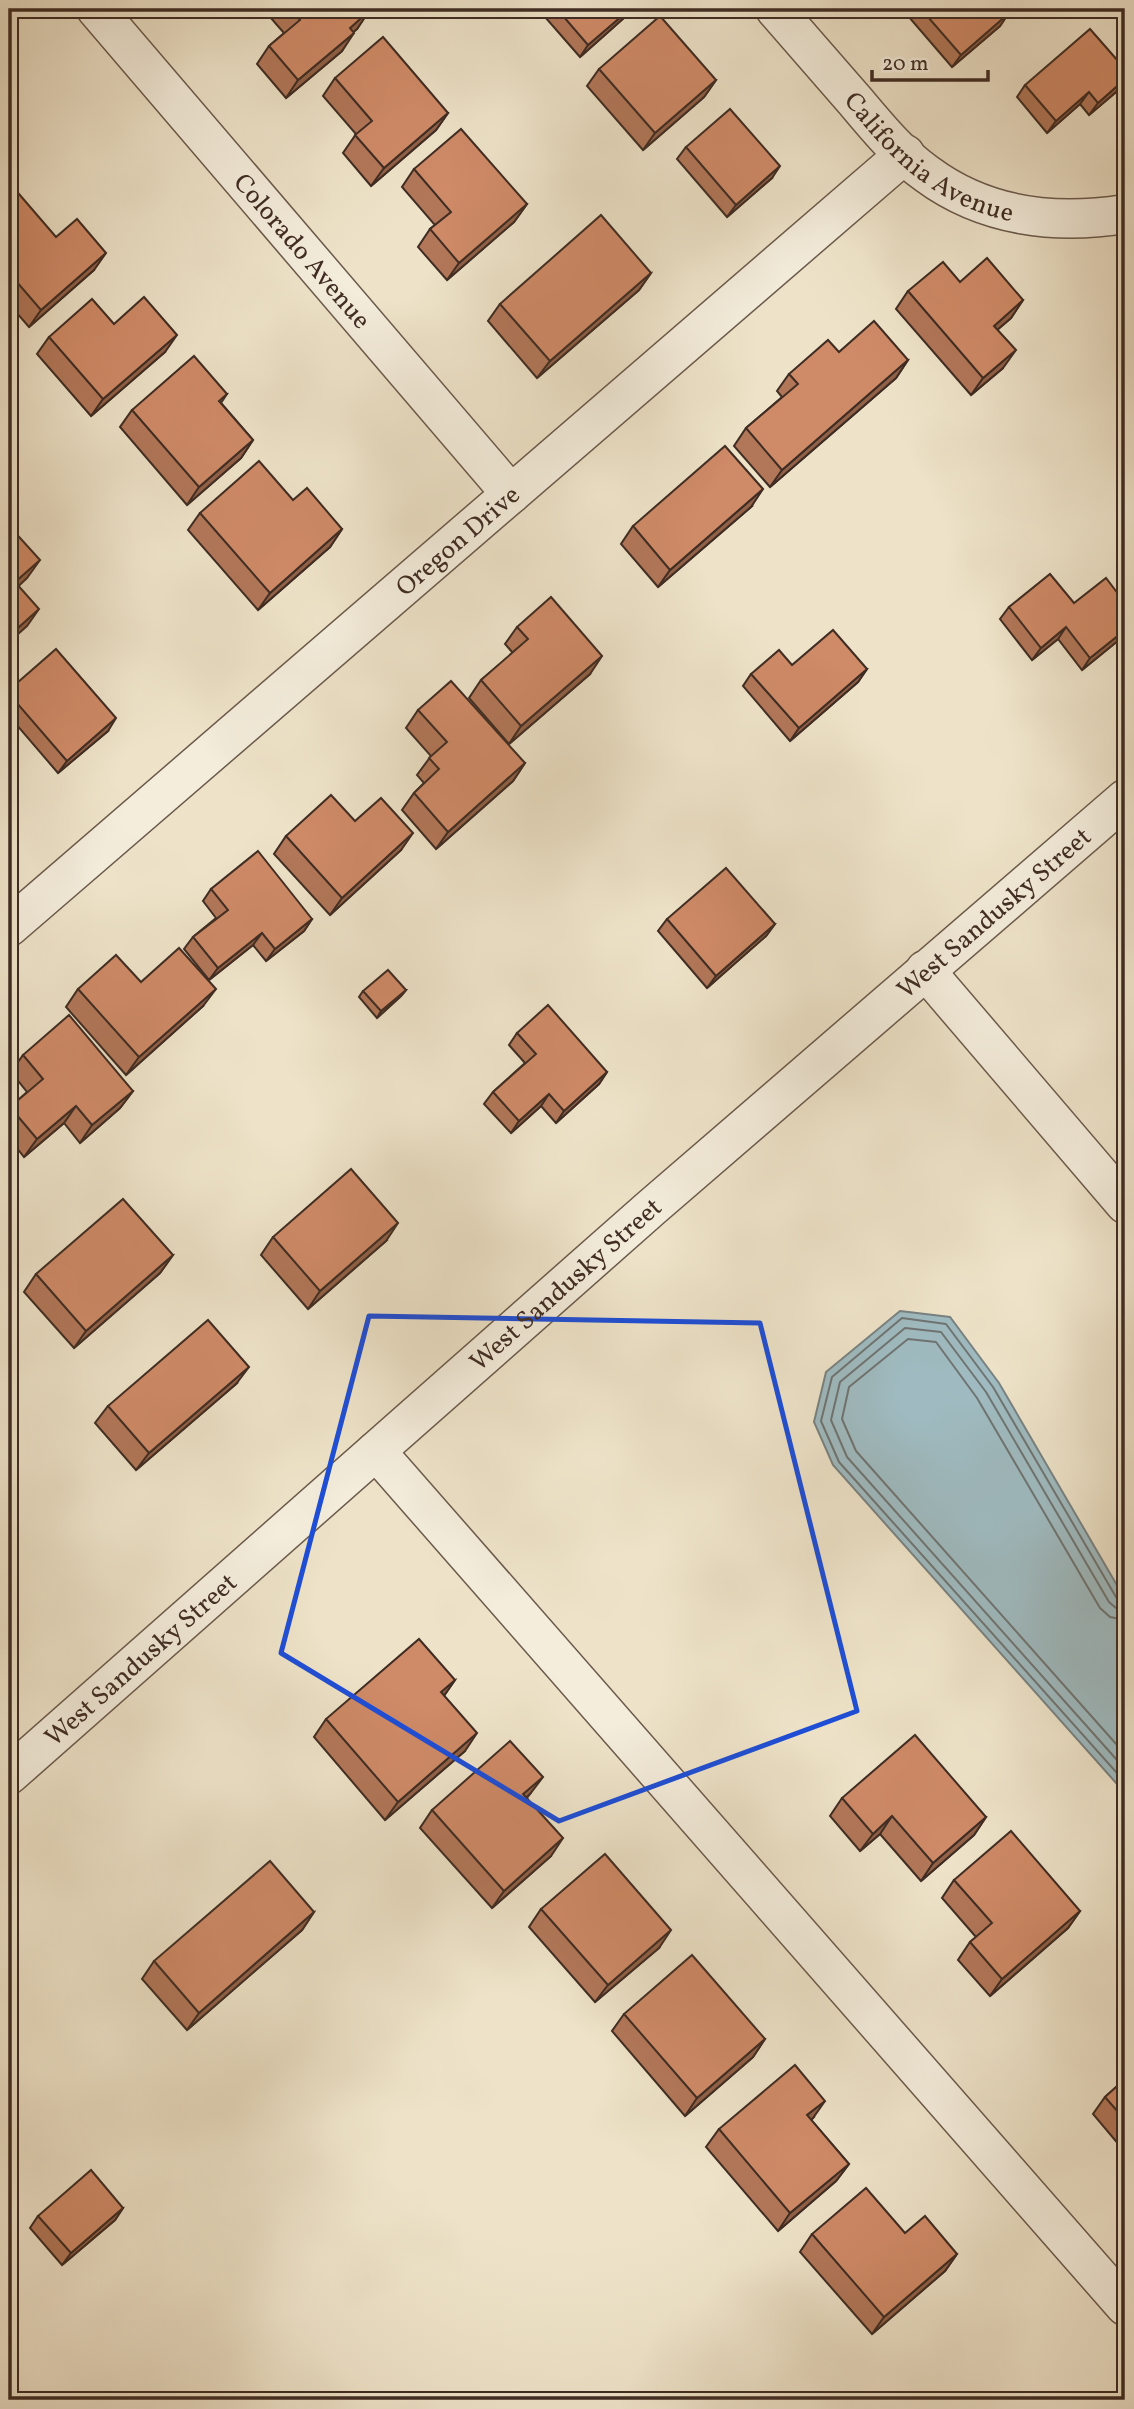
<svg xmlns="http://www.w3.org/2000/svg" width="1134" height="2409" font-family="Vollkorn,serif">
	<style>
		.water { fill: #9fbbc1; stroke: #798282; stroke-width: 2 }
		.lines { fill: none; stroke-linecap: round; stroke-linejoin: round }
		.shore { stroke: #6f7472; stroke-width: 2 }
		.minor-casing { stroke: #6b5a4c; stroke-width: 41 }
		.minor { stroke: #f4eddc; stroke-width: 38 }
		.wall { fill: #b27759; stroke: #3f2c23; stroke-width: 2 }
		.shaded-wall { fill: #916148; stroke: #3f2c23; stroke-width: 2 }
		.building { fill: #cf8a67; stroke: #3f2c23; stroke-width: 2 }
		.marked { fill: none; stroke: #1d4ed8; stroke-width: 5; stroke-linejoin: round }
		.labels { text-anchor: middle; stroke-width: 7; stroke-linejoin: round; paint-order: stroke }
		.street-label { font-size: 26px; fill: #3f2c23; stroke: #f4eddc }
	</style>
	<rect width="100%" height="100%" fill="#eee3c9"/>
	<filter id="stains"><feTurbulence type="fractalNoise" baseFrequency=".00286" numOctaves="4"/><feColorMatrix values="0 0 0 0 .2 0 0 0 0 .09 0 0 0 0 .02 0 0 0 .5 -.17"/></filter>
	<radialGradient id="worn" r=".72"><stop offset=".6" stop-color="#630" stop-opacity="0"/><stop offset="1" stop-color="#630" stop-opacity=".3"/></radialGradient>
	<polygon class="water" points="900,1311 950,1317 999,1383 1125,1599 1125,1793 833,1465 814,1422 826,1372"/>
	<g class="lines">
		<g class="shore">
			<polyline points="1125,1601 1116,1597 993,1387 946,1324 902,1318 832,1377 821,1421 839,1462 1125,1782"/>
			<polyline points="1125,1610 1116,1608 1109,1602 986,1392 941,1332 905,1328 840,1382 831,1420 847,1457 1125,1769"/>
			<polyline points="1125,1620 1110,1617 1100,1608 977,1398 936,1342 908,1339 849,1387 842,1419 856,1451 1125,1754"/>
		</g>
		<g class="minor-casing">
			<g id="minor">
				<path id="s1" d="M96 9 511 494"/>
				<path id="s2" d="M775 9C802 40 829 71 856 102 877 127 900 155 927 174 985 217 1056 225 1125 214"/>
				<path id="s3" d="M9 927 905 154"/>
				<polyline points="925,970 1125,1204"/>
				<polyline points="376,1451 1125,2306"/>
				<path id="s4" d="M9 1775 651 1208 1125 799"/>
			</g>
		</g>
		<use href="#minor" class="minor"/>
	</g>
	<g class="wall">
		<polygon points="263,9 367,9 369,11 357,29 353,32 342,51 286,98 257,64 269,46 284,33"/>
		<polygon points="538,9 634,9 580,57"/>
		<polygon points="902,9 1004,9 1008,14 1000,26 952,67"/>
		<polygon points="599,69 716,80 704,97 643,150 587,86"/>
		<polygon points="335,78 448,113 436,130 371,186 343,153 356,134 323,96"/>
		<polygon points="1025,85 1122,87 1089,115 1080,104 1047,133 1017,97"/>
		<polygon points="686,147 772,178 727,217 677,159"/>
		<polygon points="414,169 527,204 514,222 447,280 418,247 430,229 435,225 402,187"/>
		<polygon points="9,203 56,237 94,270 29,327 9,304"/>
		<polygon points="651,273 639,290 537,378 488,321 500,304"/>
		<polygon points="960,282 1023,300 1011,318 997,330 1003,368 971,395 896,309 908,291"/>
		<polygon points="114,324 165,352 91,416 37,354 49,337"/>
		<polygon points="908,360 896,378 770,487 734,446 746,428 782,397 777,391 789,374"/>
		<polygon points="227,394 221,403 253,440 241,458 187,505 120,427 132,410"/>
		<polygon points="293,500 342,529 330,547 258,610 188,530 200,513"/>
		<polygon points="751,507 658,587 621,544 633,526"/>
		<polygon points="1074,603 1125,603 1125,635 1082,670 1058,639 1032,660 1000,619 1009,607"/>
		<polygon points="517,627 590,674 509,744 469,698 481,680 513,653 505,644"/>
		<polygon points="792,665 867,669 858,682 790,741 743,686 751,674"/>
		<polygon points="9,690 108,731 58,773 9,716"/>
		<polygon points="418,710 525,763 513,781 436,849 402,810 414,793 424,783 417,775 431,756 406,728"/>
		<polygon points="355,821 401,850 330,915 274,854 286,836"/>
		<polygon points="211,889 312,919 304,931 266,961 253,945 209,980 184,949 193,937 216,918 203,901"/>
		<polygon points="667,919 775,924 766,936 707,988 658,931"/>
		<polygon points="141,982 203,1006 126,1075 66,1007 78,989"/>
		<polygon points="406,990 401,996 377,1018 359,997 363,991"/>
		<polygon points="517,1033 607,1072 599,1084 556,1123 541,1106 511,1133 484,1104 493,1092 525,1063 509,1045"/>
		<polygon points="23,1055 133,1091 120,1108 80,1143 64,1123 24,1157 9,1138 9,1108 27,1092 11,1072"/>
		<polygon points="273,1237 386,1241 308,1309 261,1255"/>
		<polygon points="173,1255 160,1273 74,1348 24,1292 36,1274"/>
		<polygon points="236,1384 136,1470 95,1423 108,1406"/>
		<polygon points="455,1680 444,1696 465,1751 385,1820 314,1737 326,1719"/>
		<polygon points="530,1794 527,1798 551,1856 492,1908 420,1828 432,1810"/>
		<polygon points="842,1798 986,1817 974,1835 921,1881 880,1834 860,1851 830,1816"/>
		<polygon points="954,1880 1080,1911 1068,1928 990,1996 958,1960 970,1942 976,1937 942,1898"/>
		<polygon points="541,1909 659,1948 595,2002 529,1927"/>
		<polygon points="314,1912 302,1930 187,2030 142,1979 154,1961"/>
		<polygon points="624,2014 765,2039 753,2057 685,2116 612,2031"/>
		<polygon points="1125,2079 1125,2152 1093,2114 1105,2097"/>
		<polygon points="813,2118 811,2120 849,2164 836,2181 778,2231 706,2147 719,2129"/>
		<polygon points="123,2208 115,2220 62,2265 30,2228 38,2216"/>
		<polygon points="905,2233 957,2254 945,2271 872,2334 800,2252 812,2234"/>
	</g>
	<g class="shaded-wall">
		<polygon points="630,9 634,9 580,57 588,45"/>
		<polygon points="369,11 357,29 337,46 350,28"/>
		<polygon points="1008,14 1000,26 952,67 961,55"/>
		<polygon points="354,33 342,51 286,98 298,80"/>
		<polygon points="1125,79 1125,82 1122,87 1089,115 1098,103"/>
		<polygon points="716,80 704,97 643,150 655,133"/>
		<polygon points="1089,92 1080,104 1047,133 1056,121"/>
		<polygon points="448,113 436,130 371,186 384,168"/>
		<polygon points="780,166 772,178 727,217 736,205"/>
		<polygon points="527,204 514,222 447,280 459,263"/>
		<polygon points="106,253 94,270 29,327 41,310"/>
		<polygon points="651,273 639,290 537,378 550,361"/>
		<polygon points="1023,300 1011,318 982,343 994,326"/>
		<polygon points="177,335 165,352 91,416 103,399"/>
		<polygon points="1016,350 1003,368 971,395 983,378"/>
		<polygon points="908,360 896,378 770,487 782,470"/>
		<polygon points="253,440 241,458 187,505 199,487"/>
		<polygon points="763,489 751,507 658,587 670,570"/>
		<polygon points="342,529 330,547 258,610 270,593"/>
		<polygon points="40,560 27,578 9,595 15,582"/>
		<polygon points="39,609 27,626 9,642 9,636"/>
		<polygon points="1066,627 1058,639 1032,660 1041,648"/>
		<polygon points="1125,630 1125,635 1082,670 1090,658"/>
		<polygon points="602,656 590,674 509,744 521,726"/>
		<polygon points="867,669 858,682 790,741 799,728"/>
		<polygon points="116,718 108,731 58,773 67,761"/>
		<polygon points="525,763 513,781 436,849 448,832"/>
		<polygon points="413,833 401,850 330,915 342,898"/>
		<polygon points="312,919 304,931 266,961 275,949"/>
		<polygon points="775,924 766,936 707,988 716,976"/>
		<polygon points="262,933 253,945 209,980 218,968"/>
		<polygon points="216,989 203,1006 126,1075 139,1057"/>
		<polygon points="406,990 401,996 377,1018 381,1011"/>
		<polygon points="607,1072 599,1084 556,1123 564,1111"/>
		<polygon points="133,1091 120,1108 80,1143 92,1125"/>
		<polygon points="549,1094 541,1106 511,1133 519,1121"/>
		<polygon points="76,1106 64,1123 24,1157 37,1139"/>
		<polygon points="17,1149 9,1161 9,1156"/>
		<polygon points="398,1223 386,1241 308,1309 320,1291"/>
		<polygon points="173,1255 160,1273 74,1348 86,1331"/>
		<polygon points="249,1367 236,1384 136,1470 149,1453"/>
		<polygon points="455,1680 443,1697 441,1692"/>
		<polygon points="477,1733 465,1751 385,1820 398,1802"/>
		<polygon points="543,1777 530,1794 511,1811 523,1794"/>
		<polygon points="892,1816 880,1834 860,1851 873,1834"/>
		<polygon points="986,1817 974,1835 921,1881 933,1863"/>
		<polygon points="563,1838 551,1856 492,1908 504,1891"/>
		<polygon points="1080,1911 1068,1928 990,1996 1002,1979"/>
		<polygon points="314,1912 302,1930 187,2030 199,2013"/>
		<polygon points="671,1930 659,1948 595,2002 608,1985"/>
		<polygon points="765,2039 753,2057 685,2116 697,2098"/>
		<polygon points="825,2101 813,2118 795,2133 807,2115"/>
		<polygon points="849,2164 836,2181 778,2231 790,2213"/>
		<polygon points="123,2208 115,2220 62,2265 71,2253"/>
		<polygon points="957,2254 945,2271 872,2334 884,2317"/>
	</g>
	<g class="building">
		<polygon points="290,9 367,9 369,11 350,28 354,33 298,80 269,46 300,20"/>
		<polygon points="557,9 630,9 588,45"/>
		<polygon points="921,9 1004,9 1008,14 961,55"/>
		<polygon points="660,16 716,80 655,133 599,69"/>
		<polygon points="1090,29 1125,69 1125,79 1098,103 1089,92 1056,121 1025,85"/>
		<polygon points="383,37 448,113 384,168 355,135 372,121 335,78"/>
		<polygon points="730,109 780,166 736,205 686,147"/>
		<polygon points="461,129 527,204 459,263 430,229 451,212 414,169"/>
		<polygon points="19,194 56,237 77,219 106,253 41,310 9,273 9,203"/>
		<polygon points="601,215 651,273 550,361 500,304"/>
		<polygon points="987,258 1023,300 994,326 1016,350 983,378 908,291 943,262 960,282"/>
		<polygon points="144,297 177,335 103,399 49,337 92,299 114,324"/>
		<polygon points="874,321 908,360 782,470 746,428 798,384 789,374 828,340 839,352"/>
		<polygon points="194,356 227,394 219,401 253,440 199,487 132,410"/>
		<polygon points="725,446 763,489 670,570 633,526"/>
		<polygon points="259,461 293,500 307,488 342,529 270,593 200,513"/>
		<polygon points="11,528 40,560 15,582 39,609 9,636 9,529"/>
		<polygon points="1050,574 1074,603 1106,578 1125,603 1125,630 1090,658 1066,627 1041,648 1009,607"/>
		<polygon points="551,597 602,656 521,726 481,680 528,639 517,627"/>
		<polygon points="833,630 867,669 799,728 751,674 779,650 792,665"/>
		<polygon points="56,649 116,718 67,761 9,694 9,690"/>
		<polygon points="451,681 525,763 448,832 414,793 439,769 429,758 447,742 418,710"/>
		<polygon points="331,795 355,821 381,798 413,833 342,898 286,836"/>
		<polygon points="258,851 312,919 275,949 262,933 218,968 193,937 228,910 211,889"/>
		<polygon points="726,868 775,924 716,976 667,919"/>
		<polygon points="179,948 216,989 139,1057 78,989 116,955 141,982"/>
		<polygon points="388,970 406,990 381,1011 363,991"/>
		<polygon points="548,1005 607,1072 564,1111 549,1094 519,1121 493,1092 536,1054 517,1033"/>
		<polygon points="69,1015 133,1091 92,1125 76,1106 37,1139 10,1107 43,1079 23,1055"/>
		<polygon points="9,1139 17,1149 9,1156"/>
		<polygon points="351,1169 398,1223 320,1291 273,1237"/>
		<polygon points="123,1199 173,1255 86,1331 36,1274"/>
		<polygon points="208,1320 249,1367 149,1453 108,1406"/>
		<polygon points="419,1639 455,1680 441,1692 477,1733 398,1802 326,1719"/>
		<polygon points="915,1735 986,1817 933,1863 892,1816 873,1834 842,1798"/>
		<polygon points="510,1741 543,1777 523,1794 563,1838 504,1891 432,1810"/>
		<polygon points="1011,1831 1080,1911 1002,1979 970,1942 992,1923 954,1880"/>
		<polygon points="605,1854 671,1930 608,1985 541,1909"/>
		<polygon points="270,1861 314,1912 199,2013 154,1961"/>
		<polygon points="692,1955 765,2039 697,2098 624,2014"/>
		<polygon points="795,2065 825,2101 807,2115 849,2164 790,2213 719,2129"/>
		<polygon points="1125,2079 1125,2120 1105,2097"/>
		<polygon points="91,2170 123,2208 71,2253 38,2216"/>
		<polygon points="866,2188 905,2233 925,2216 957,2254 884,2317 812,2234"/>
	</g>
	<path class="marked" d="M369 1316 760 1323 857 1711 559 1821 281 1653Z"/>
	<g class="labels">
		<g class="street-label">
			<text dy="9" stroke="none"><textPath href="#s2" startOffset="217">California Avenue</textPath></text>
			<text dy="9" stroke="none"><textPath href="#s1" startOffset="318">Colorado Avenue</textPath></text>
			<text dy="9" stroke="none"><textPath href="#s3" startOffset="592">Oregon Drive</textPath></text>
			<text dy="9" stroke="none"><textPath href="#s4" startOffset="1309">West Sandusky Street</textPath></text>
			<text dy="9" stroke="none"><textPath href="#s4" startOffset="742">West Sandusky Street</textPath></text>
			<text dy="9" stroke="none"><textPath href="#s4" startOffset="175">West Sandusky Street</textPath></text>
		</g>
	</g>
	<rect width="1134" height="2409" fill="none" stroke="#eee3c9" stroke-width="35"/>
	<rect x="10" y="10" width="1113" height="2388" fill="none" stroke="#3f2c23" stroke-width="3.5"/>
	<rect x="18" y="18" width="1099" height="2374" fill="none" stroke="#3f2c23" stroke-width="2"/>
	<path d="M872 70v10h116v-10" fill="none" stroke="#3f2c23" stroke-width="3.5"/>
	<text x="882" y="70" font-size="21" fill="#3f2c23" stroke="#f4eddc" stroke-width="5" paint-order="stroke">20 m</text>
	<rect width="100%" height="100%" filter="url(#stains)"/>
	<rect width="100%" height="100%" fill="url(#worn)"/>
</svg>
